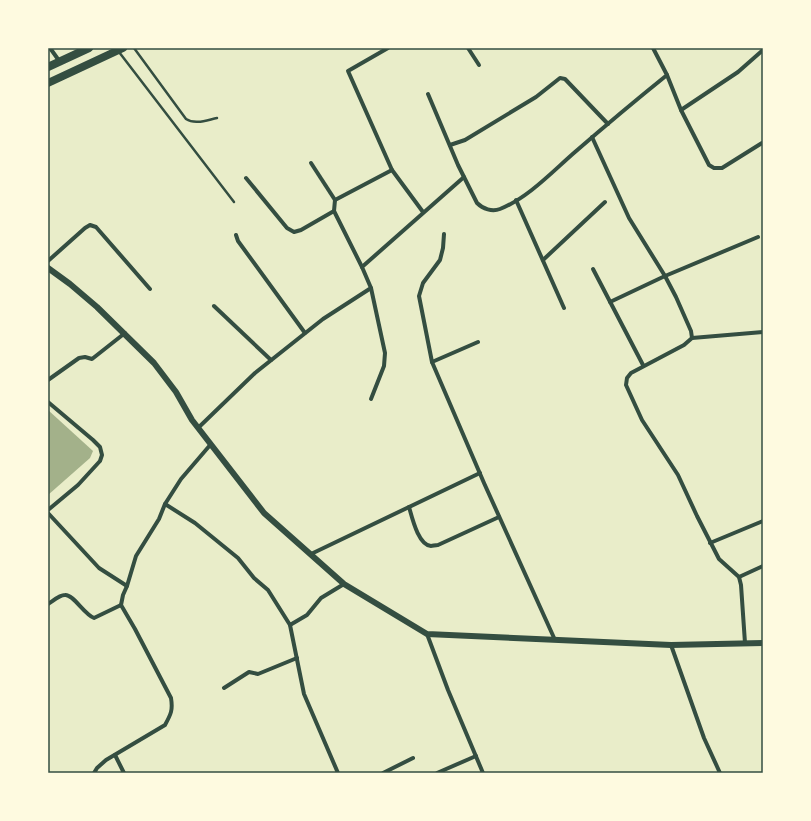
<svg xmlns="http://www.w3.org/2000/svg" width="811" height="821" font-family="Arial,sans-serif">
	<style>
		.water { fill: #a3b18a }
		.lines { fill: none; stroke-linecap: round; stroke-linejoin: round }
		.service { stroke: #344e41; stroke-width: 2.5 }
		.minor { stroke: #344e41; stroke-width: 4 }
		.tertiary { stroke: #344e41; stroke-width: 6 }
		.primary { stroke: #344e41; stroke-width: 8 }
		.neatline { fill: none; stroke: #344e41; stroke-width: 1.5 }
	</style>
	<rect width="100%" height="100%" fill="#e9edc9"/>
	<polygon class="water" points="48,410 93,451 90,458 48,495"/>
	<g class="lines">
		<g class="service">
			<path d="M134 48 186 119C195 125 207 120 217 118"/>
			<polyline points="119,52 234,202"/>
		</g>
		<g class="minor">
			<polyline points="50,48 60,62"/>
			<polyline points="388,48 348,71 392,170 423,212"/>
			<polyline points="468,48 479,65"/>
			<polyline points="667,75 681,110 738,72 763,50"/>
			<path d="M428 94 458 165 477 203C483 209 492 212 500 209 528 198 553 171 575 152 605 126 636 100 667 75L653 48"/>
			<polyline points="681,110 709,165 714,168 722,168 762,143"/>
			<polyline points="592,137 629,218 665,276 676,297 691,331 692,338 684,345 631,373 627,378 626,385 642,420 678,475 697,516 719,559 739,577 741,585 745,643"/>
			<polyline points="450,145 465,140 536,97 560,78 565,79 608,124"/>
			<polyline points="311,163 335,200"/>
			<polyline points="246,178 287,228 294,232 301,230 334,211"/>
			<polyline points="516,200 564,308"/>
			<polyline points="236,235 238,241 305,333"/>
			<polyline points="543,260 605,202"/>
			<polyline points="48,261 85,228 90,225 96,227 150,289"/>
			<polyline points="362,267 334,211 335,200 392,170"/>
			<polyline points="593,269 643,365"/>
			<polyline points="610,302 665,276 758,237"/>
			<polyline points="214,306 271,360"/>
			<polyline points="692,338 763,332"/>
			<polyline points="478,342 432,362 484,483 555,640"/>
			<polyline points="432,362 419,296 423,283 440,260 443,248 444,234"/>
			<polyline points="48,380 79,358 85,357 92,359 125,333"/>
			<polyline points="371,399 384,366 385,353 371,288"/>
			<polyline points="48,402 93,440 100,447 102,455 100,461 78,485 48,510"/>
			<polyline points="198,428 255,373 323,319 371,288 362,267 464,177"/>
			<polyline points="165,504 195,523 238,558 254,578 268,590 290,625 307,615 321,598 344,584"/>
			<path d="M409 507C412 517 418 545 431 546 433 546 435 545 438 545L499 517"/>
			<polyline points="48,513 99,568 127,586"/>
			<polyline points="710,543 763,521"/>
			<polyline points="311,554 480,473"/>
			<polyline points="739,577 763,566"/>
			<path d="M48 604C53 601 59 595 65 595 73 594 84 614 94 618L121 605"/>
			<polyline points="290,625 304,694 338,773"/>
			<polyline points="427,634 448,690 483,773"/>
			<polyline points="671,645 704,738 720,773"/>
			<polyline points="224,688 249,672 258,674 297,658"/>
			<polyline points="115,755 124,773"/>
			<path d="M94 773 97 768 106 760 165 725C171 714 173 710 171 698L135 629 121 605 123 595 127 586 136 556 159 519 165 504 181 479 211 444"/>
			<polyline points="383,773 413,758"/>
			<polyline points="437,773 476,756"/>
		</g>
		<polyline class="tertiary" points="48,268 70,284 97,307 154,363 176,392 192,420 264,513 344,584 427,634 671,645 763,643"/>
		<g class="primary">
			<polyline points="48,67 89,48"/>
			<polyline points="48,83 123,48"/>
		</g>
	</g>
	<rect width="811" height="821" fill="none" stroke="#fefae0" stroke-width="98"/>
	<rect x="49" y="49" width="713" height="723" class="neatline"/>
</svg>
